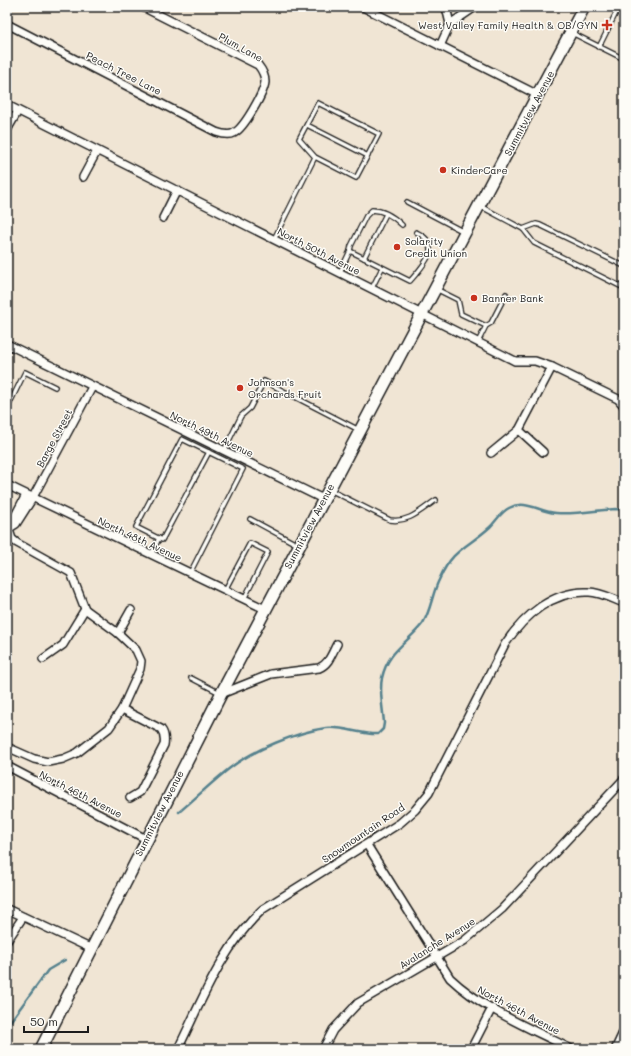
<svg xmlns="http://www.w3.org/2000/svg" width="631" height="1056" font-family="Mali,sans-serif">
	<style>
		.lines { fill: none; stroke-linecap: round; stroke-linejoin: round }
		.stream { stroke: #54818d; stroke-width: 2.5 }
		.lane-casing { stroke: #1c1c1c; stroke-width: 6 }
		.street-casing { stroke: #1c1c1c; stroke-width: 10 }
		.secondary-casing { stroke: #1c1c1c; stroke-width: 13 }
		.primary-casing { stroke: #1c1c1c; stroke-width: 14 }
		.lane { stroke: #fdfcf7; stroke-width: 3.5 }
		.street { stroke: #fdfcf7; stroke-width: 7 }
		.secondary { stroke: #fdfcf7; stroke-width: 10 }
		.primary { stroke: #fdfcf7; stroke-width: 11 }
		.poi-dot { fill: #c8321e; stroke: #fdfcf7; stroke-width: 1.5 }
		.labels { text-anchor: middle; stroke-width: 3; stroke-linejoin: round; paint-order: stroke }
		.poi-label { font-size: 10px; fill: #1c1c1c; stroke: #fdfcf7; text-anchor: start }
		.street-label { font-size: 10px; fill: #1c1c1c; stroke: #fdfcf7 }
	</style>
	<rect width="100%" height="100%" fill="#f0e5d4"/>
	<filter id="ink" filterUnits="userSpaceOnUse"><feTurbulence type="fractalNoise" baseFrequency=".025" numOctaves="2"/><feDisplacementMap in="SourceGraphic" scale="8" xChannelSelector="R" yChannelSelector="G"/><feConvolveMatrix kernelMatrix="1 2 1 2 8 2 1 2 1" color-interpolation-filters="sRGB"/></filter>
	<g filter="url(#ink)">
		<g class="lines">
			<g class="stream">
				<path d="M179 812C196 798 213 781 230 768 253 750 297 732 326 728 344 726 361 735 378 734L383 729 384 723C383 709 379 692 382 678 388 650 408 643 423 623 431 610 432 594 439 580 453 548 467 548 490 527 496 521 501 512 509 508 526 499 539 512 556 513 574 515 597 510 616 509L624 510"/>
				<polyline points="7,1026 48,970 65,960"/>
			</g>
			<g class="lane-casing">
				<g id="lane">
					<polyline points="572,33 624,59"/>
					<polyline points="599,47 619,7"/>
					<polyline points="307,125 368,156"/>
					<polyline points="407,202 464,232"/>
					<polyline points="480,206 523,229 534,243 624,288"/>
					<polyline points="523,229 536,224 540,225 624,266"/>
					<polyline points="274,239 315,157 356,178 379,134 318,103 299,139 315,157"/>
					<path d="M350 251 351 246 366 216 372 210C384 210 394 217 402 225"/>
					<polyline points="364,258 386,214"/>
					<path d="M340 272 350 251 410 281C424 265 444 245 416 232"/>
					<polyline points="372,288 382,268"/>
					<polyline points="436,289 458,300 461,314 486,326"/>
					<polyline points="478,342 486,326 491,323 506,294"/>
					<polyline points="7,409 25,372 55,387"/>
					<polyline points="224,451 241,416 250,408 264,381 359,430"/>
					<path d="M330 490 390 520C409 523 421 510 436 500"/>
					<polyline points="250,519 298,545"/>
					<polyline points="151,555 159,538"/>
					<polyline points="190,573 243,469 182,439 136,527 162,540 209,452"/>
					<polyline points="225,590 250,543 268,552 244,599"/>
					<polyline points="191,678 220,693"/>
				</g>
			</g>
			<g class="street-casing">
				<g id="street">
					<polyline points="363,7 538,95"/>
					<polyline points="446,7 450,24"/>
					<path d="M7 24 216 132C222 134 229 136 234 133 244 128 264 93 265 82 265 76 262 70 258 65L143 7"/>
					<polyline points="440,46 450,24 475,7"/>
					<polyline points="7,105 515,361 535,361 552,367 618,399 624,406"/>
					<polyline points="7,130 18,111"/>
					<polyline points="83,177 97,151"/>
					<polyline points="163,218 177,190"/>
					<polyline points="7,344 323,499"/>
					<polyline points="519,430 543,452"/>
					<polyline points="491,453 519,430 552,367"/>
					<polyline points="7,485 265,609"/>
					<polyline points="26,495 8,529 16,524 32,499 92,387"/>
					<polyline points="7,524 12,539 17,543 71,573 85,609 118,633 136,650 141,661 140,669 122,709 109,728 77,753 63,759 48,762 34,759 7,747"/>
					<polyline points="118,633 131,610"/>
					<polyline points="43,659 63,645 85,609"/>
					<path d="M221 694 271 674 319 668C329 664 332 653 337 644"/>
					<path d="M122 709 161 729C165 734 165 739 164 745L140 792 130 798"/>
					<polyline points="7,766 146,839"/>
					<path d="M367 845 450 978C484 1010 530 1028 571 1049"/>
					<polyline points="7,909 92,949"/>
					<polyline points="7,941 23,917"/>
					<path d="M178 1049C202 1000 222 947 263 909L400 823 415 810 429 793 505 644C524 616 553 590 589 592 600 592 613 599 624 603"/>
					<polyline points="323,1049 333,1030 358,1003 464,941 502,909 624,779"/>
					<polyline points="471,1049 492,1008"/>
				</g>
			</g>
			<g class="secondary-casing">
				<polyline id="secondary" points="617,1049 624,1034"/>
			</g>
			<g class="primary-casing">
				<polyline id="primary" points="41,1049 221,694 584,7"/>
			</g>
			<use href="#lane" class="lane"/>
			<use href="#street" class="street"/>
			<use href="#secondary" class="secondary"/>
			<use href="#primary" class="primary"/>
		</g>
	</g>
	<g class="poi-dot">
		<path d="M605 19h4v4h4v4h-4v4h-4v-4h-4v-4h4z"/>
		<circle cx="443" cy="170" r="4"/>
		<circle cx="397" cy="247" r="4"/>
		<circle cx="474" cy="298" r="4"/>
		<circle cx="240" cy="388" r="4"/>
	</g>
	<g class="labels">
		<g class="poi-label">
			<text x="598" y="29" text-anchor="end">West Valley Family Health &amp; OB/GYN</text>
			<text x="451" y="174">KinderCare</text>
			<text x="405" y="245">Solarity<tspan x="405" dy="12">Credit Union</tspan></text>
			<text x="482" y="302">Banner Bank</text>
			<text x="248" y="386">Johnson's<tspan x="248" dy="12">Orchards Fruit</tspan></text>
		</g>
		<g class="street-label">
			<text transform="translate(241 47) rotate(29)" y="4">Plum Lane</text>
			<text transform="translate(124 73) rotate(27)" y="4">Peach Tree Lane</text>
			<text transform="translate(529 113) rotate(-62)" y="4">Summitview Avenue</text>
			<text transform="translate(319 251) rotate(27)" y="4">North 50th Avenue</text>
			<text transform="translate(212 434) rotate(26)" y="4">North 49th Avenue</text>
			<text transform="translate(54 438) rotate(-62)" y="4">Barge Street</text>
			<text transform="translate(309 526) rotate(-62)" y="4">Summitview Avenue</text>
			<text transform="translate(140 539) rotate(25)" y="4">North 48th Avenue</text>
			<text transform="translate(81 794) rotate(27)" y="4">North 46th Avenue</text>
			<text transform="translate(159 813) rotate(-63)" y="4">Summitview Avenue</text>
			<text transform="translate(363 833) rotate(-34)" y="4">Snowmountain Road</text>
			<text transform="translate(437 943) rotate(-32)" y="4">Avalanche Avenue</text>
			<text transform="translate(519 1010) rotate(28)" y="4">North 46th Avenue</text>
		</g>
	</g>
	<rect width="631" height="1056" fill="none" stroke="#fdfcf7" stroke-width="24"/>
	<rect x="12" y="12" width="607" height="1032" fill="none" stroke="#1c1c1c" stroke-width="1.5" filter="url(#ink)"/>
	<path d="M24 1026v6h64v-6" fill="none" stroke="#1c1c1c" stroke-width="2"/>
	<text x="30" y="1026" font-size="12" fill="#1c1c1c" stroke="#fdfcf7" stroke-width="3" paint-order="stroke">50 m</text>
</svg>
